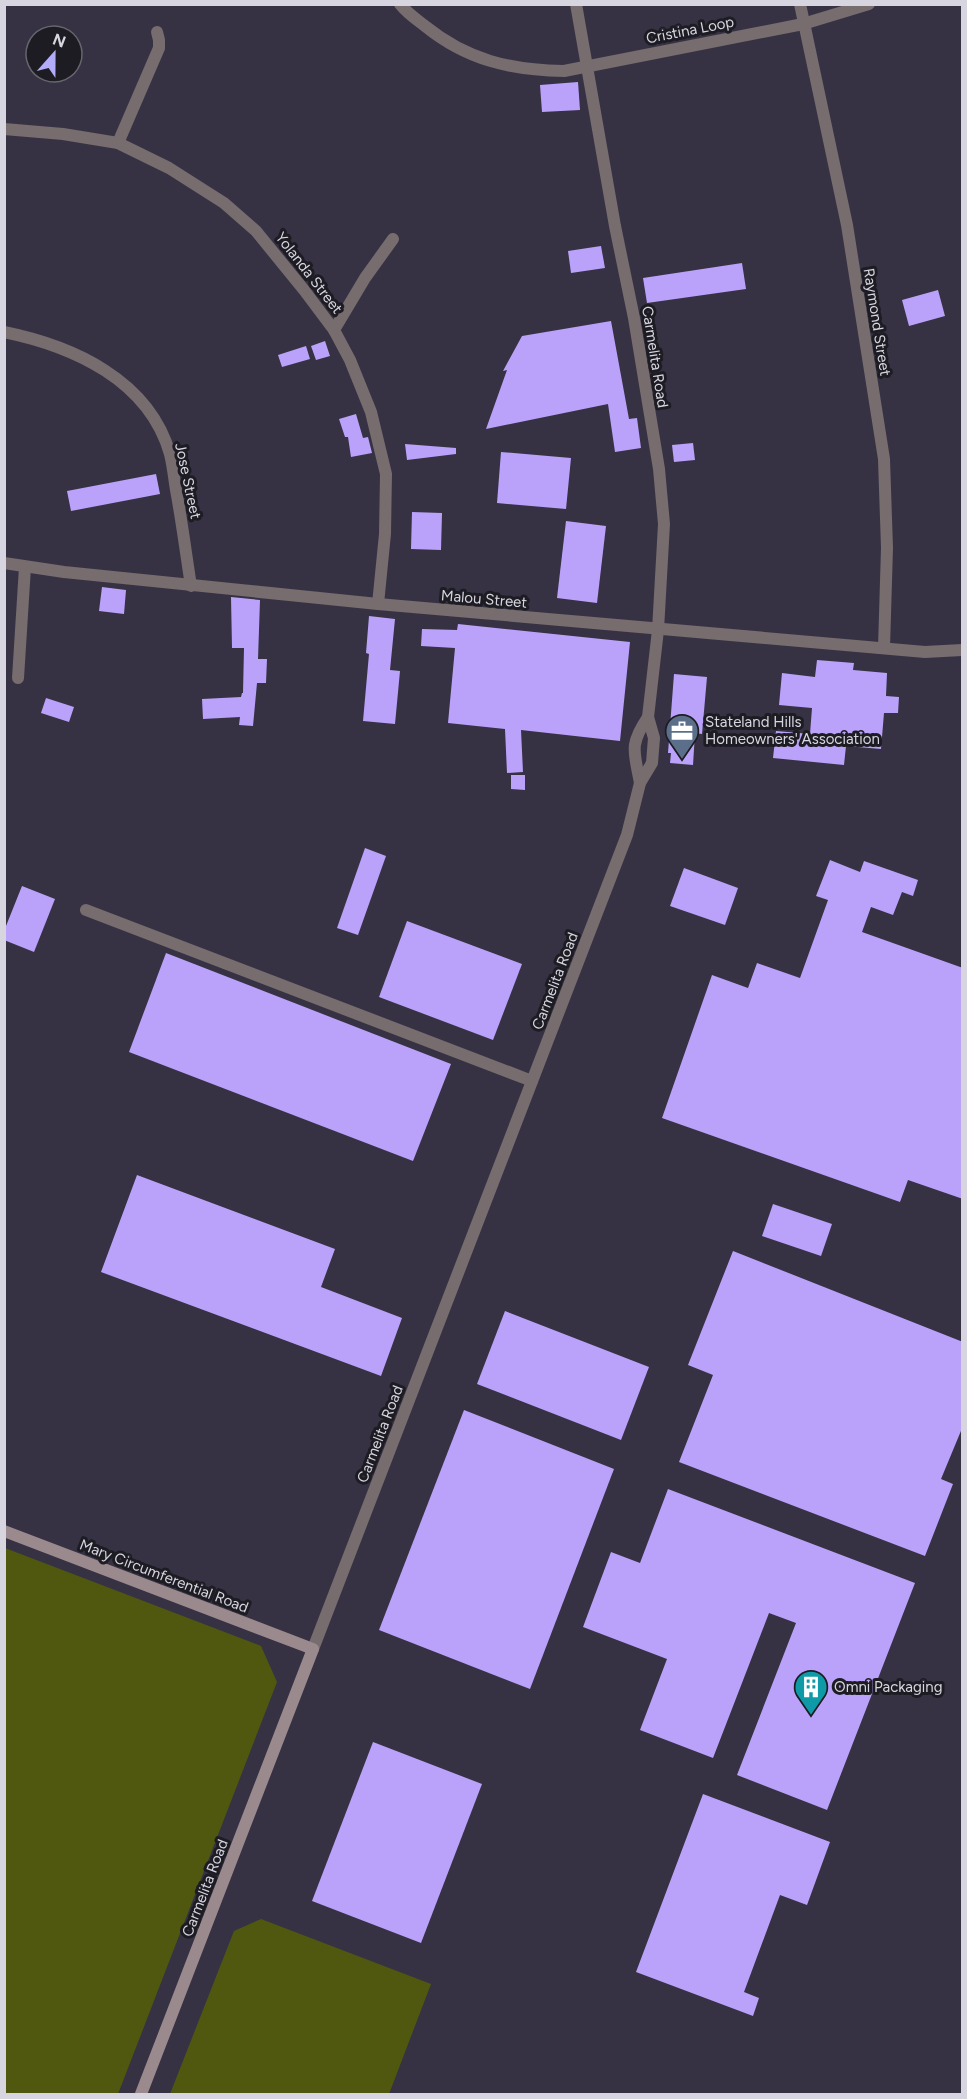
<svg xmlns="http://www.w3.org/2000/svg" width="967" height="2099" font-family="Figtree,sans-serif">
	<style>
		.green { fill: #505810 }
		.building { fill: #baa2fb }
		.lines { fill: none; stroke-linecap: round; stroke-linejoin: round }
		.street { stroke: #776c6e; stroke-width: 12 }
		.secondary { stroke: #9b8a8d; stroke-width: 12 }
		.labels { text-anchor: middle; stroke-width: 6; stroke-linejoin: round; paint-order: stroke }
		.street-label { font-size: 15px; fill: #d7d5e0; stroke: #1d1c23 }
		.poi-label { font-size: 15px; fill: #d7d5e0; stroke: #1d1c23; text-anchor: start }
	</style>
	<rect width="100%" height="100%" fill="#363244"/>
	<g class="green">
		<polygon points="5,1548 261,1646 277,1682 118,2094 5,2094"/>
		<polygon points="261,1919 431,1984 389,2094 170,2094 234,1931"/>
	</g>
	<g class="building">
		<polygon points="578,82 580,110 542,112 540,85"/>
		<polygon points="601,246 605,268 571,273 568,251"/>
		<polygon points="742,263 746,289 647,303 643,278"/>
		<polygon points="938,290 945,316 909,326 902,300"/>
		<polygon points="611,321 629,419 637,418 641,448 615,452 608,404 486,429 507,370 503,371 522,336"/>
		<polygon points="325,341 330,356 316,360 311,346"/>
		<polygon points="306,346 310,359 282,367 278,355"/>
		<polygon points="356,414 363,438 368,437 372,453 351,457 348,437 345,437 339,419"/>
		<polygon points="693,443 695,460 674,462 672,445"/>
		<polygon points="405,444 456,448 456,454 407,460"/>
		<polygon points="501,452 571,458 566,509 497,503"/>
		<polygon points="156,474 160,494 71,511 67,491"/>
		<polygon points="412,512 442,513 441,550 411,549"/>
		<polygon points="566,521 606,526 597,603 557,598"/>
		<polygon points="102,587 126,590 124,614 99,611"/>
		<polygon points="231,597 260,600 258,659 267,659 266,683 257,683 253,726 239,725 240,717 203,719 202,699 241,697 242,693 243,693 244,648 232,648"/>
		<polygon points="369,616 395,619 390,670 400,671 395,724 363,721 369,654 366,653"/>
		<polygon points="458,624 630,642 620,741 521,730 523,772 507,773 505,729 448,723 455,648 421,646 422,629 457,630"/>
		<polygon points="817,660 854,663 853,670 887,673 886,696 899,697 898,713 884,713 881,749 846,746 844,765 773,758 776,731 810,734 812,708 779,705 782,673 815,677"/>
		<polygon points="674,674 707,677 702,734 695,733 693,765 670,763 671,753 668,753"/>
		<polygon points="46,698 74,707 69,722 41,713"/>
		<polygon points="511,775 525,775 525,790 511,789"/>
		<polygon points="365,848 386,856 358,935 337,928"/>
		<polygon points="830,860 860,872 864,861 918,880 913,896 902,892 893,915 871,907 862,932 963,968 963,1199 908,1180 900,1202 662,1118 712,975 748,988 757,963 800,978 828,900 816,896"/>
		<polygon points="684,868 738,888 725,925 670,906"/>
		<polygon points="22,886 55,899 34,952 4,940 4,931"/>
		<polygon points="407,921 522,964 493,1040 379,997"/>
		<polygon points="166,953 451,1064 413,1161 129,1052"/>
		<polygon points="137,1175 335,1249 321,1287 402,1318 381,1376 101,1272"/>
		<polygon points="773,1204 832,1224 821,1256 762,1236"/>
		<polygon points="733,1251 963,1342 963,1426 941,1479 953,1484 925,1556 679,1462 713,1375 688,1365"/>
		<polygon points="505,1311 649,1367 621,1440 477,1384"/>
		<polygon points="464,1410 614,1469 530,1689 379,1630"/>
		<polygon points="668,1489 915,1583 827,1810 737,1775 796,1623 769,1613 713,1758 640,1730 667,1659 583,1627 611,1552 640,1563"/>
		<polygon points="373,1742 482,1784 421,1943 312,1901"/>
		<polygon points="703,1794 830,1842 807,1905 780,1895 744,1992 759,1998 753,2016 636,1972"/>
	</g>
	<g class="lines">
		<g class="street">
			<path d="M400 4C407 13 416 19 425 26 467 60 510 70 564 71L803 24 869 4"/>
			<polyline points="800,4 847,225 884,459 887,548 884,648"/>
			<polyline points="4,129 63,134 118,143 169,168 224,203 256,231 304,290 334,330 350,360 371,412 386,474 385,534 378,604"/>
			<polyline points="118,143 159,48 159,40 157,32"/>
			<polyline points="334,330 365,278 393,239"/>
			<path d="M4 332C73 346 149 380 170 454 173 466 174 478 176 490 182 522 186 554 191 586"/>
			<polyline points="4,563 64,572 378,604 925,652 962,650"/>
			<polyline points="18,678 25,567"/>
			<path d="M640 783C634 751 629 745 648 717"/>
			<polyline points="86,910 532,1081"/>
			<polyline points="313,1649 627,835 640,783 652,763 654,738 648,717 658,630 664,524 659,469 634,318 615,226 576,4"/>
		</g>
		<polyline class="secondary" points="4,1531 313,1649 141,2094"/>
	</g>
	<defs>
		<g id="office-pin" transform="scale(1.725)"><path d="M0 17L-7.5 6A9.5 9.5 0 1 1 7.5 6Z" fill="#5c6f8a" stroke="#1d1c23"/><path d="M-6-3h4V-5.5h4V-3h4V5H-6ZM-1-4.5V-3h2v-1.5ZM-6 0V1H6V0Z" fill="#fff"/></g>
		<g id="building-pin" transform="scale(1.725)"><path d="M0 17L-7.5 6A9.5 9.5 0 1 1 7.5 6Z" fill="#0f9aa8" stroke="#1d1c23"/><path d="M-4-6H4V6H1V3H-1V6H-4ZM-2.5-4.3h1.7v1.8h-1.7ZM.8-4.3h1.7v1.8H.8ZM-2.5-1h1.7V.8h-1.7ZM.8-1h1.7V.8H.8Z" fill="#fff"/></g>
	</defs>
	<g fill-rule="evenodd">
		<use href="#office-pin" x="682" y="731"/>
		<use href="#building-pin" x="811" y="1687"/>
	</g>
	<g class="labels">
		<g class="street-label">
			<text transform="translate(690 30) rotate(-11)" y="5">Cristina Loop</text>
			<text transform="translate(309 273) rotate(52)" y="5">Yolanda Street</text>
			<text transform="translate(877 322) rotate(81)" y="5">Raymond Street</text>
			<text transform="translate(655 357) rotate(81)" y="5">Carmelita Road</text>
			<text transform="translate(188 481) rotate(78)" y="5">Jose Street</text>
			<text transform="translate(484 599) rotate(5)" y="5">Malou Street</text>
			<text transform="translate(555 981) rotate(-69)" y="5">Carmelita Road</text>
			<text transform="translate(380 1434) rotate(-69)" y="5">Carmelita Road</text>
			<text transform="translate(164 1576) rotate(21)" y="5">Mary Circumferential Road</text>
			<text transform="translate(205 1888) rotate(-69)" y="5">Carmelita Road</text>
		</g>
		<g class="poi-label">
			<text x="705" y="727">Stateland Hills<tspan x="705" dy="17">Homeowners' Association</tspan></text>
			<text x="834" y="1692">Omni Packaging</text>
		</g>
	</g>
	<rect width="967" height="2099" fill="none" stroke="#d7d5e0" stroke-width="12"/>
	<g transform="translate(54 54) rotate(21)"><circle r="28" fill="#1d1c23" stroke="#67666f" stroke-width="1.5"/>
	<path d="M0-4.5L10 22L0 15L-10 22Z" fill="#b1adfa"/>
	<text y="-9" font-size="16" font-weight="bold" text-anchor="middle" fill="#d7d5e0">N</text>
	</g>
</svg>
